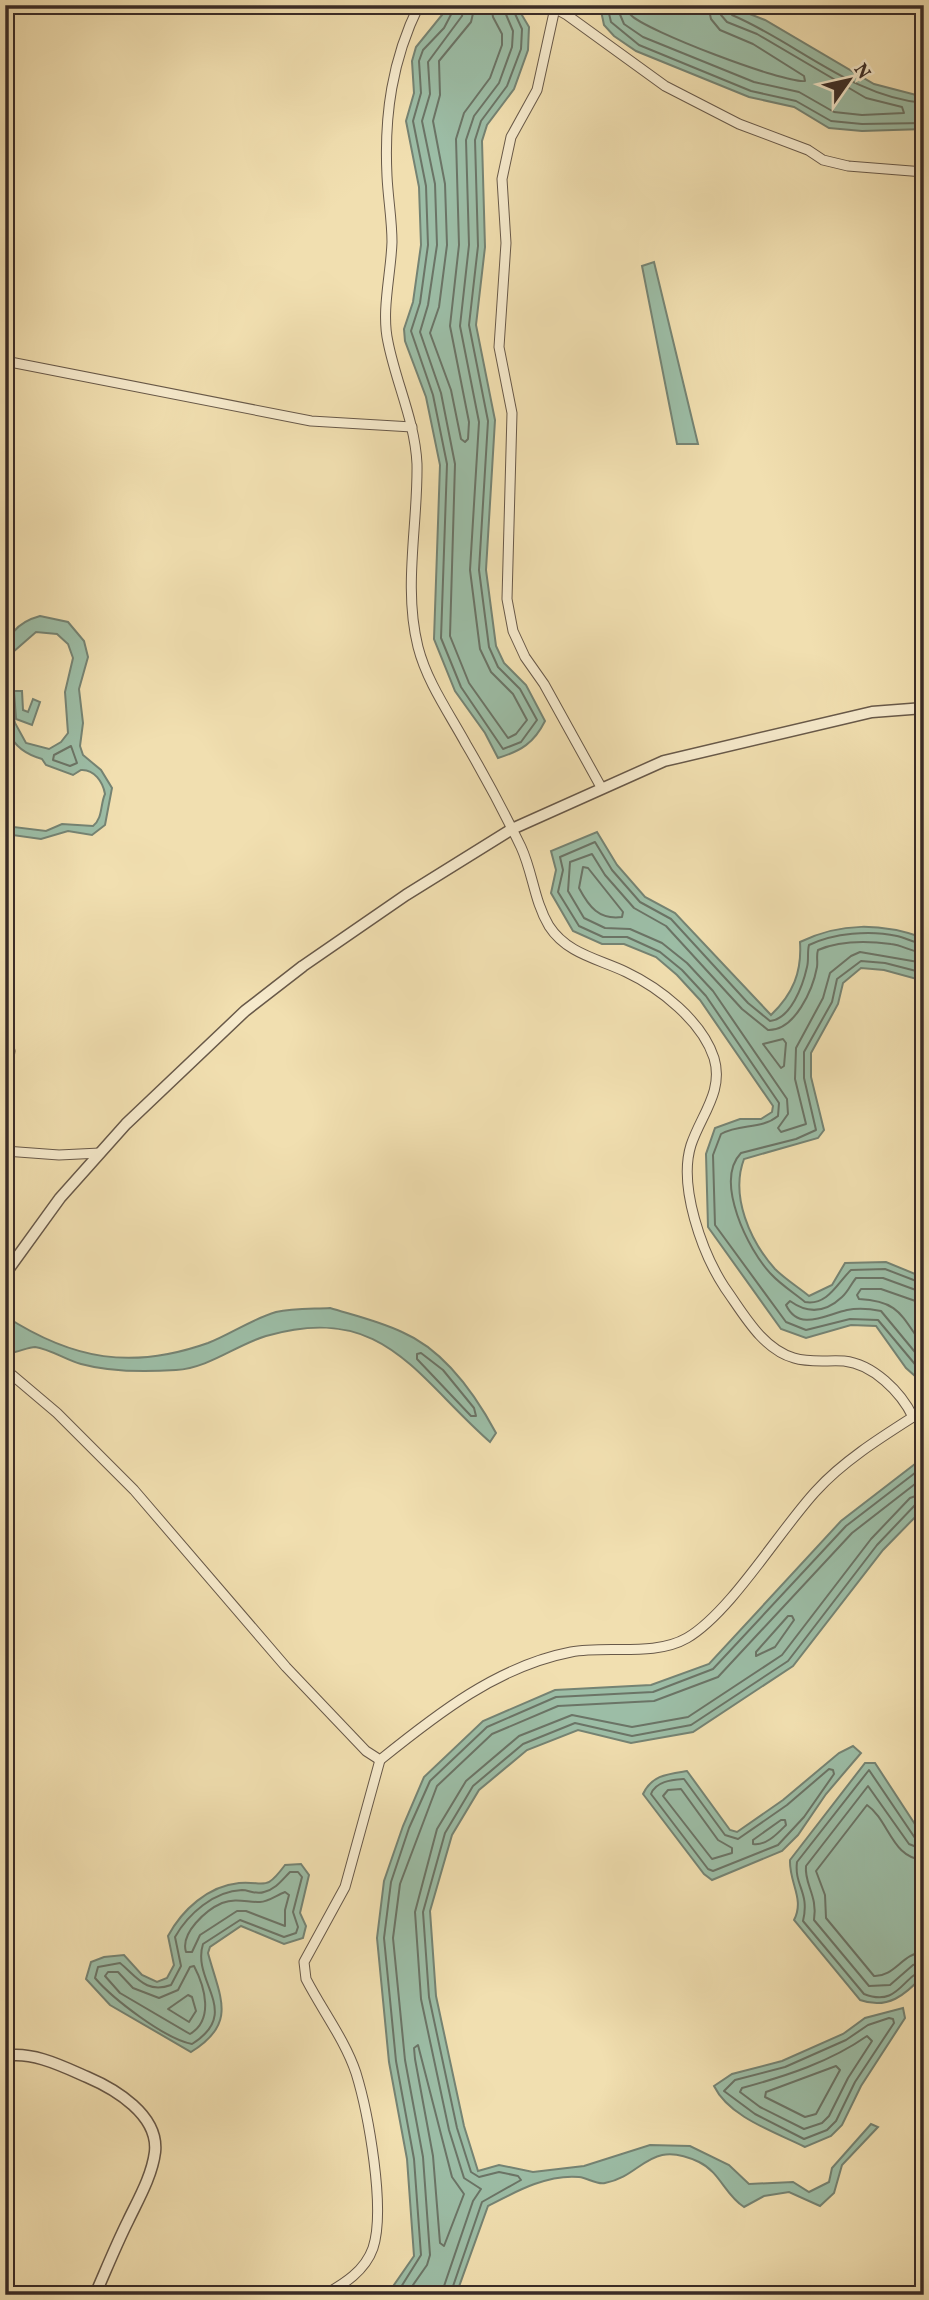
<svg xmlns="http://www.w3.org/2000/svg" width="929" height="2300" font-family="Vollkorn,serif">
	<style>
		.water { fill: #9cbda6; stroke: #758373; stroke-width: 2 }
		.lines { fill: none; stroke-linecap: round; stroke-linejoin: round }
		.shore { stroke: #6b7466; stroke-width: 2 }
		.minor-casing { stroke: #685949; stroke-width: 11 }
		.tertiary-casing { stroke: #685949; stroke-width: 13 }
		.minor { stroke: #f6eacc; stroke-width: 9 }
		.tertiary { stroke: #f6eacc; stroke-width: 10 }
	</style>
	<rect width="100%" height="100%" fill="#f1dfb0"/>
	<filter id="stains"><feTurbulence type="fractalNoise" baseFrequency=".00286" numOctaves="4"/><feColorMatrix values="0 0 0 0 .2 0 0 0 0 .09 0 0 0 0 .02 0 0 0 .5 -.17"/></filter>
	<radialGradient id="worn" r=".72"><stop offset=".6" stop-color="#630" stop-opacity="0"/><stop offset="1" stop-color="#630" stop-opacity=".3"/></radialGradient>
	<g class="water">
		<path d="M450 5H516L529 27 528 50 514 89 487 125 482 141 485 247 476 325 495 420 486 570 496 646 504 663 526 685 545 721C534 743 521 751 498 758L485 733 455 691 434 639 440 465 426 397 405 341 404 329 413 302 421 245 419 187 406 121 414 93 412 61 416 47Z"/>
		<polygon points="727,5 765,20 874,84 924,97 924,129 862,131 829,128 794,107 749,97 636,51 614,36 604,25 600,6"/>
		<polygon points="654,262 698,444 677,444 642,266"/>
		<path d="M40 616 68 622 84 641 88 657 79 689 83 723 80 746 83 755 101 770 112 788 105 825 92 835 68 831 41 839 5 834 6 826 46 831 62 824 93 826C103 818 100 805 105 794 103 782 94 769 81 770L73 775 46 765 42 759C0 747 5 717 5 681L15 723 26 743 49 749 61 742 68 733 65 692 73 658 68 644 57 634 36 632 5 659C5 636 18 622 40 616Z"/>
		<polygon points="14,691 22,691 23,710 28,712 33,699 40,702 32,725 16,719"/>
		<path d="M597 832 617 865 645 897 675 913 771 1015C793 994 802 972 800 942 841 922 881 923 924 938V981L884 970 861 968 843 983 838 1004 811 1053V1077L824 1130 818 1138 744 1159C730 1196 750 1241 775 1269 785 1279 798 1287 809 1296L832 1285 845 1263 886 1262 920 1276 924 1281V1384L906 1368 876 1326 851 1325 806 1338 781 1329 708 1227 706 1154 715 1128 740 1119H761L772 1112 773 1106 700 1000 677 975 656 957 624 944H602L573 931 551 893 556 870 551 851Z"/>
		<path d="M330 1308C353 1315 379 1321 402 1332 444 1350 475 1394 496 1433L490 1442C415 1376 383 1302 266 1336 236 1345 209 1368 176 1370 146 1372 110 1372 81 1364 66 1360 50 1349 35 1347 29 1347 18 1352 10 1353L5 1349V1316C73 1360 132 1370 208 1343 231 1334 252 1319 276 1312 293 1308 313 1309 330 1308Z"/>
		<path d="M924 1457V1508L883 1550 793 1666 693 1732 631 1743 578 1730 527 1750 479 1790 452 1835 430 1911 436 1996 464 2126 478 2171 499 2165 533 2172 584 2166 650 2145 690 2146 729 2165 749 2184 793 2182 809 2192 829 2182 832 2168 871 2124 878 2127 842 2165 834 2193 820 2206 789 2192 764 2196 744 2207C725 2195 720 2172 699 2162 649 2138 643 2176 605 2183 597 2185 588 2178 579 2177 547 2174 515 2192 488 2206L456 2295H387L414 2256 407 2159 389 2062 377 1938 384 1881 403 1826 424 1777 483 1721 555 1690 651 1685 709 1664 841 1521Z"/>
		<path d="M853 1746 861 1753 826 1794 798 1835 782 1851 712 1880 704 1874 643 1794C652 1775 668 1774 687 1771L730 1830 737 1832 783 1800 839 1753Z"/>
		<path d="M865 1763H875L924 1838V1975C905 1995 888 2010 860 2000L794 1920C805 1899 789 1883 790 1860Z"/>
		<path d="M301 1864 309 1875 300 1913 306 1926 303 1938 284 1944 241 1926 210 1947 208 1953C220 1998 238 2023 191 2052L110 2005 86 1979 91 1962 104 1957 124 1955 142 1975 157 1982 167 1978 174 1965 168 1936C182 1910 208 1886 239 1883 266 1881 265 1892 285 1865Z"/>
		<path d="M903 2008 905 2018 861 2086 842 2125 831 2136 805 2147C775 2132 729 2117 714 2086L732 2074 782 2061 843 2034 865 2018Z"/>
	</g>
	<g class="lines">
		<g class="shore">
			<polyline points="456,5 444,28 423,50 419,61 421,93 413,121 426,186 428,245 420,303 411,331 433,395 447,464 441,638 461,687 503,749 521,742 537,720 520,689 498,667 489,647 479,570 488,421 469,325 478,246 475,140 481,121 507,86 521,49 522,29 511,5"/>
			<polyline points="464,5 462,16 428,62 430,94 422,121 435,184 437,245 428,305 420,332 441,393 455,464 450,636 469,683 508,738 516,734 527,720 513,694 491,672 480,649 470,570 479,422 460,326 469,245 466,140 474,116 499,83 512,47 513,31 502,5"/>
			<polyline points="475,5 471,22 439,61 440,95 433,121 445,184 447,245 439,307 430,333 451,390 461,439 465,442 468,439 469,422 450,326 459,245 456,139 464,113 490,78 502,45 502,34 493,17 491,5"/>
			<polyline points="607,5 611,22 639,45 751,91 796,101 831,121 862,124 924,123"/>
			<polyline points="616,5 624,24 643,37 754,82 799,92 834,112 862,115 904,113 902,107 866,98 757,34 727,22 721,15 719,5"/>
			<path d="M627 5C628 10 627 12 631 15 644 30 785 84 805 81L804 76 753 44 720 30 711 19 708 5"/>
			<path d="M728 5 732 15C796 42 852 97 924 103"/>
			<polygon points="71,746 77,763 70,766 53,760 54,755"/>
			<path d="M583 867 588 868 623 912 622 917C599 920 589 907 579 888Z"/>
			<path d="M924 944C914 943 906 938 897 936 870 930 834 933 809 945 807 952 809 960 807 967 803 985 791 1019 770 1021L748 1003 671 919 640 902 612 870 595 842 560 857 563 870 558 892 579 926 603 937H627L660 952 682 970 706 996 779 1103 778 1116C761 1130 740 1123 721 1134L713 1155 715 1225 786 1322 806 1330 850 1319 878 1320 924 1375"/>
			<path d="M924 953C912 952 902 945 891 944 868 941 839 941 818 950 816 956 818 961 817 967 813 989 795 1031 768 1030L742 1009 666 926 634 908 605 875 592 854 570 862 568 891 584 918 605 928 630 929 662 943 687 963 713 991 787 1099 788 1114 778 1128 781 1132 806 1124 795 1079 796 1048 823 998 830 973 851 956 860 952 924 963"/>
			<path d="M924 973 885 963 861 961 837 979 832 1002 804 1052V1078L816 1130 796 1139 741 1153C714 1181 748 1250 771 1274 780 1284 794 1293 805 1302 828 1306 838 1282 851 1270L885 1269 924 1284"/>
			<polygon points="783,1039 786,1043 784,1066 781,1068 763,1044"/>
			<path d="M924 1293 883 1278H856C851 1284 848 1292 842 1297 825 1313 808 1314 790 1301L786 1305C799 1332 825 1315 847 1310 857 1308 871 1309 881 1311L924 1363"/>
			<path d="M924 1304 881 1289H861L857 1295 859 1299C900 1301 901 1316 924 1347"/>
			<polygon points="417,1354 421,1353 443,1370 474,1408 476,1416 471,1416 417,1359"/>
			<polygon points="788,1616 792,1616 794,1620 775,1647 756,1656 756,1652"/>
			<path d="M829 1769 833 1770 834 1774 804 1817 778 1845 713 1871 708 1869 651 1794C656 1781 672 1780 684 1779L725 1835 738 1839 787 1805Z"/>
			<polygon points="681,1789 718,1840 732,1848 732,1853 712,1859 663,1796 668,1790"/>
			<path d="M781 1820H785L786 1825C777 1834 766 1846 753 1844V1840Z"/>
			<path d="M924 1841 915 1838 869 1770 797 1862C794 1886 810 1892 803 1921L864 1994C899 2008 903 1974 924 1971"/>
			<path d="M924 1850 909 1844 868 1786 806 1866C804 1884 818 1896 814 1920L869 1986 890 1985 913 1965 924 1962"/>
			<path d="M924 1860C892 1859 889 1820 867 1805L816 1871 825 1895 826 1918 874 1976C895 1977 902 1953 924 1952"/>
			<path d="M290 1872H298L302 1877 293 1912 298 1927 296 1933 284 1937 240 1920 203 1944C191 1982 243 2012 192 2044 165 2039 113 1999 95 1978L98 1967 120 1963C137 1977 146 1994 171 1985L181 1966 175 1937C188 1914 214 1891 242 1890 249 1890 256 1895 264 1892 276 1889 282 1880 290 1872Z"/>
			<path d="M285 1892 289 1895 285 1910V1926L246 1911H237L200 1935 192 1952H186C180 1933 206 1910 222 1903 236 1898 246 1902 260 1902 268 1902 277 1895 285 1892Z"/>
			<path d="M194 1966C205 1987 214 2020 190 2034L120 1993 105 1976 108 1972H118L133 1988 159 1998 178 1990 190 1967Z"/>
			<polygon points="188,1995 192,1997 196,2011 189,2022 168,2009"/>
			<polygon points="889,2018 893,2019 894,2023 855,2082 836,2121 827,2130 804,2139 755,2114 724,2091 735,2080 785,2067 846,2040 868,2025"/>
			<path d="M867 2036 872 2041 848 2078 829 2116 822 2123 804 2129 760 2107 740 2092 742 2088C786 2076 830 2062 867 2036Z"/>
			<polygon points="418,2045 452,2177 464,2194 444,2246 440,2243 433,2156 415,2059 414,2048"/>
			<polygon points="836,2066 840,2070 816,2114 805,2117 765,2097 766,2092"/>
			<polyline points="396,2295 421,2255 414,2159 396,2061 384,1938 391,1882 409,1828 430,1781 487,1727 556,1697 653,1692 713,1669 846,1526 924,1466"/>
			<polyline points="406,2295 427,2265 430,2255 423,2157 405,2060 393,1938 400,1884 437,1786 492,1734 558,1706 654,1701 718,1677 852,1533 924,1477"/>
			<polyline points="441,2295 473,2201 481,2189 464,2178 449,2130 421,1999 415,1912 437,1829 466,1781 519,1736 572,1715 632,1727 688,1717 782,1655 871,1539 910,1498 924,1493"/>
			<polyline points="450,2295 482,2202 521,2180 518,2176 499,2172 479,2177 471,2172 457,2128 429,1997 423,1912 445,1833 473,1786 523,1744 575,1723 632,1736 691,1725 788,1661 877,1545 916,1504 924,1502"/>
		</g>
		<g class="minor-casing">
			<g id="minor">
				<polyline points="549,5 567,15 665,86 739,124 808,150 823,160 848,166 924,172"/>
				<polyline points="555,8 537,90 511,137 502,179 506,243 499,347 512,413 507,599 513,631 525,657 544,684 601,787"/>
				<polyline points="5,361 311,421 412,427"/>
				<polyline points="5,1031 10,1051 5,1084"/>
				<polyline points="5,1151 59,1155 100,1153"/>
				<path d="M5 1369 57 1413 134 1490 286 1667 366 1751 380 1760C437 1714 498 1666 571 1652 607 1645 654 1657 687 1638 731 1612 779 1531 816 1491 842 1462 880 1438 913 1417 901 1392 873 1364 844 1361 828 1360 810 1363 794 1358 762 1349 743 1313 725 1288 702 1253 678 1186 691 1145 701 1115 724 1091 714 1058 702 1021 660 988 626 972 599 959 567 954 549 926 534 901 533 873 521 847 504 812 486 778 466 744 449 713 427 682 418 647 403 587 418 525 417 464 415 421 396 383 388 342 381 311 391 274 392 242 392 220 388 198 387 176 384 115 392 60 419 5"/>
				<polyline points="913,1417 924,1411"/>
				<path d="M324 2295C344 2284 365 2271 373 2248 386 2209 368 2112 356 2073 345 2040 322 2010 306 1979L304 1962 345 1887 380 1760"/>
			</g>
		</g>
		<g class="tertiary-casing">
			<g id="tertiary">
				<polyline points="5,1274 60,1198 126,1124 245,1011 303,966 406,895 512,829 664,761 872,712 924,708"/>
				<path d="M5 2056C32 2051 62 2066 87 2077 115 2089 159 2115 155 2152 152 2176 138 2200 128 2221 116 2245 106 2270 95 2295"/>
			</g>
		</g>
		<use href="#minor" class="minor"/>
		<use href="#tertiary" class="tertiary"/>
	</g>
	<rect width="929" height="2300" fill="none" stroke="#f1dfb0" stroke-width="28"/>
	<rect x="7" y="7" width="915" height="2286" fill="none" stroke="#3a2c27" stroke-width="3.5"/>
	<rect x="14" y="14" width="901" height="2272" fill="none" stroke="#3a2c27" stroke-width="2"/>
	<g transform="translate(849 80) rotate(56)" stroke="#f6eacc" stroke-width="5" paint-order="stroke">
	<path d="M0-5L12 26L0 18L-12 26Z" fill="#3a2c27"/>
	<text y="-10" font-size="19" font-weight="bold" text-anchor="middle" fill="#3a2c27">N</text>
	</g>
	<rect width="100%" height="100%" filter="url(#stains)"/>
	<rect width="100%" height="100%" fill="url(#worn)"/>
</svg>
